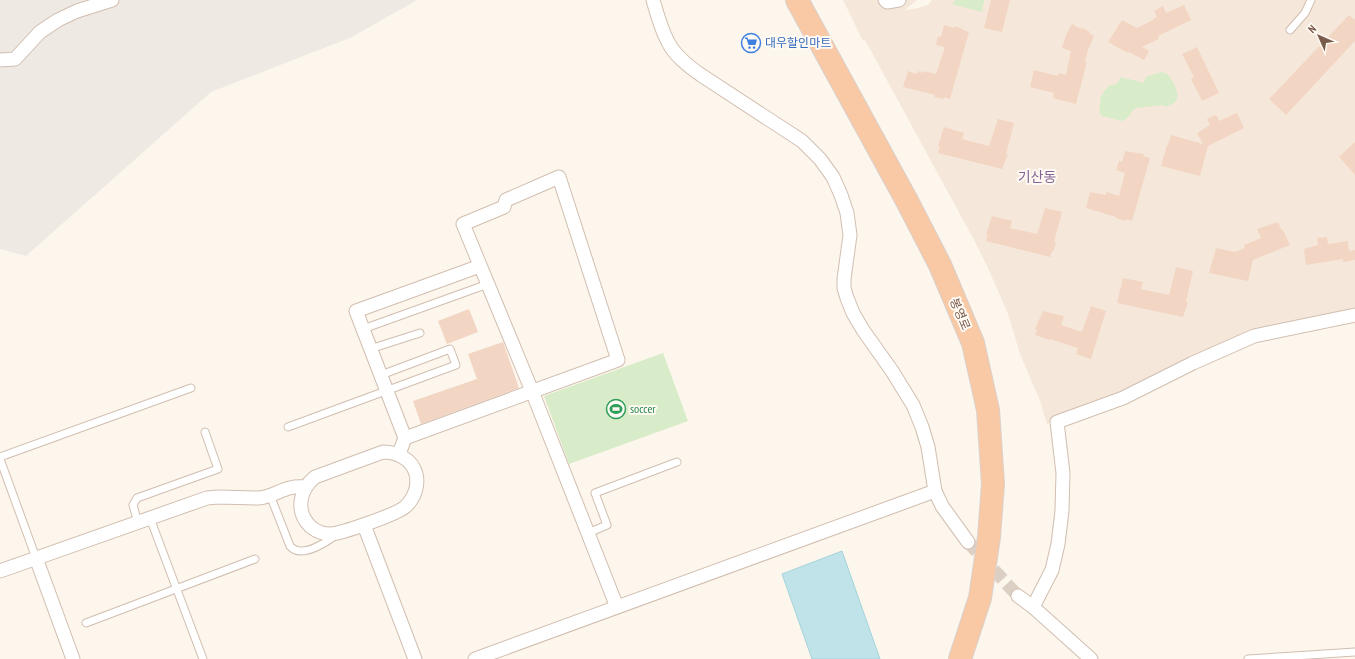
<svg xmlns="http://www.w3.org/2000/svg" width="1355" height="659" font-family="'PT Sans Narrow','Noto Sans KR',sans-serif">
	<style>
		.residential { fill: #f5e8da }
		.industrial { fill: #efe9e4 }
		.green { fill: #d8ecc9 }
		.water { fill: #bfe3e8; stroke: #a5d3da }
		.building { fill: #f3d5c3 }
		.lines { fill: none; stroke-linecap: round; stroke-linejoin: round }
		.minor-tunnel { stroke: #dcd0c4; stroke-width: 13; stroke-dasharray: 13 6; stroke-linecap: butt }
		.service-casing { stroke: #d1beb0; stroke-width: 9 }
		.minor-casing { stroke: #d1beb0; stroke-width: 15 }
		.trunk-casing { stroke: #dad1cd; stroke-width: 24 }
		.service { stroke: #fff; stroke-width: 7 }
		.minor { stroke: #fff; stroke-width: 13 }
		.trunk { stroke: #f9c8a4; stroke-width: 22 }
		.labels { text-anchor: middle; stroke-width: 4; stroke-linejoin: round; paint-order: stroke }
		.shop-label { font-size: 12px; fill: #366cbe; stroke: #fffaf3; text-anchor: start }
		.street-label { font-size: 12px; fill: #7a5c4d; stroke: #fffaf3 }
		.leisure-label { font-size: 12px; fill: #27864d; stroke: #fffaf3; text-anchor: start }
		.quarter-label { font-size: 14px; fill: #846695; stroke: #fffaf3 }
	</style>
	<rect width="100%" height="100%" fill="#fdf6ec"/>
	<polygon class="residential" points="843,0 917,0 905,10 918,8 928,5 932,0 1355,0 1355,313 1302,323 1047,424 1040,401 1020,354 1008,314 988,268 974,240 865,40 863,41"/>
	<polygon class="industrial" points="0,0 417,0 352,37 211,92 26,256 0,249"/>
	<g class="green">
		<polygon points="956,0 984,0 982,12 952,4"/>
		<path d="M1161 72C1164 73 1167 73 1169 76 1173 81 1179 92 1177 98 1176 104 1170 105 1165 107V105L1136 108C1130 111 1129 119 1122 121L1102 116 1099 112 1101 96 1109 85C1117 86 1118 82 1121 77L1144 83 1146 77Z"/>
		<polygon points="663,353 688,421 569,464 544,396"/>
	</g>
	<polygon class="water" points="842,551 880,659 812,659 782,574"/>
	<g class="building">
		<polygon points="991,0 1010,0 1002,32 984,28"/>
		<polygon points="1184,5 1191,20 1158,36 1159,39 1142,47 1149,51 1144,60 1129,52 1128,53 1108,42 1122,20 1137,28 1153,20 1153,19 1157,17 1154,11 1163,6 1166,13"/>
		<polygon points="1349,15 1355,20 1355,41 1286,115 1269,99"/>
		<polygon points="1072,24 1081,29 1081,27 1090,32 1089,33 1094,36 1088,50 1085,62 1087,62 1076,104 1053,98 1054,93 1030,87 1034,70 1058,76 1059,73 1066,75 1071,51 1062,48 1066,35"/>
		<polygon points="944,25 954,28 954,26 963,29 963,30 969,32 950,99 944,97 943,99 934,97 935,95 903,87 908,71 917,74 918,71 923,73 924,71 936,74 945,47 936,45 938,36 941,37"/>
		<polygon points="1197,47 1219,93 1202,101 1191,79 1194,77 1182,54"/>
		<polygon points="1237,113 1244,128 1208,146 1200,176 1161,166 1167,145 1168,145 1171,135 1203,144 1197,133 1210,125 1207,119 1216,115 1219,121"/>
		<polygon points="998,119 1014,123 1006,154 1008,154 1002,169 938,153 940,147 938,146 944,127 964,133 962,139 989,146"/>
		<polygon points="1355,142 1355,175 1339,157"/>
		<polygon points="1125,151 1144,154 1143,156 1150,158 1132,221 1126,219 1125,221 1116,218 1116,217 1086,208 1090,192 1106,195 1106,192 1119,196 1125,173 1116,170 1119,161 1122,162"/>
		<polygon points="1045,208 1062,212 1054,242 1056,243 1053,252 1052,251 1050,257 986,241 988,235 986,235 992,216 1012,221 1010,228 1037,234"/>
		<polygon points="1278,222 1282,231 1283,230 1290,245 1253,260 1248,281 1209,273 1216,248 1235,252 1245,248 1244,245 1261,238 1257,229"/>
		<polygon points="1327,237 1328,244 1348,241 1349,251 1355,250 1355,260 1343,262 1343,259 1306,265 1304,249 1318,245 1317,238"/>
		<polygon points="1176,267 1193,271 1186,302 1188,302 1183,317 1117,303 1123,278 1143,282 1141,289 1169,295"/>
		<polygon points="1091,306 1106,311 1091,359 1076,354 1078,348 1050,339 1049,340 1035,335 1037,330 1035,329 1043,311 1064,316 1061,325 1082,332"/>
		<polygon points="469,309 478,332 447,344 438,321"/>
		<polygon points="503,342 519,388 421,424 413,401 477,379 468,354"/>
	</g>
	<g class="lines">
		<polyline class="minor-tunnel" points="968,542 1018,596"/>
		<g class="service-casing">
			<g id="service">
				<polyline points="1290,30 1305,13 1311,0"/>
				<polyline points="363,329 488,284"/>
				<polyline points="370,349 420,333"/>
				<polyline points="288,427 456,365 450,349 381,375"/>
				<polyline points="0,457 191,388"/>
				<polyline points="0,459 36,558"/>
				<path d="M270 495 290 546C301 559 325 543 336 535"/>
				<polyline points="150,518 203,659"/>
				<polyline points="138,523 133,505 137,498 218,469 205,432"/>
				<polyline points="588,533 607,525 595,493 677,462"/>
				<polyline points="86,623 255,559"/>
				<polyline points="1248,659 1355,652"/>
			</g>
		</g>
		<g class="minor-casing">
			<g id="minor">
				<path d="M653 0C657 14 661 29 668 42 675 56 688 66 701 75L802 141 820 159 833 177 841 195 847 213 850 235 844 279V288L847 298 853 313 863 330 892 371 913 405 922 427 928 447 935 491 942 506 968 542"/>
				<polyline points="885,0 887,2 899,0"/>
				<polyline points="0,60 15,59 40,32 58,20 77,11 112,0"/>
				<polyline points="405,438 356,311 480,266"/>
				<path d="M383 452C397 452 412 459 416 474 419 486 414 499 405 507 397 514 341 534 330 534 323 534 316 531 311 527 295 512 299 490 315 477Z"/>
				<polyline points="399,454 405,438 618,360 559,177 506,200 504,207 463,224 532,391 617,607"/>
				<polyline points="364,525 415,659"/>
				<polyline points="36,558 73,659"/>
				<path d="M0 571 207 498 218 497 259 498C277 496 284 485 305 487"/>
				<polyline points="1018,596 1033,607 1091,659"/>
				<polyline points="1033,607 1052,570 1058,544 1062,511 1063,473 1057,422 1123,398 1193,363 1254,336 1355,315"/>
				<polyline points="475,659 935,491"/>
			</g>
		</g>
		<g class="trunk-casing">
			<polyline id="trunk" points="797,0 907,201 940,265 973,343 988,410 993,484 989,537 980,598 960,659"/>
		</g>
		<use href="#service" class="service"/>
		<use href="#minor" class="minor"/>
		<use href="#trunk" class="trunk"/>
	</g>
	<defs>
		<g id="supermarket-ring" transform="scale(1)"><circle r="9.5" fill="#fffaf3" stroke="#3f7fe0" stroke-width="1.5"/><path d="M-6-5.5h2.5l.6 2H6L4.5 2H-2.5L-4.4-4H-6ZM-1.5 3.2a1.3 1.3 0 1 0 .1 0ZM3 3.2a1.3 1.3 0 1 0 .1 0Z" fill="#3f7fe0"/></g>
		<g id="stadium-ring" transform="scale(1)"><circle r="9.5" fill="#fffaf3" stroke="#2e9e5b" stroke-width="1.5"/><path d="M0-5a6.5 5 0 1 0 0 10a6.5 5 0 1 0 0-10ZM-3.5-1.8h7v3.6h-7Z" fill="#2e9e5b"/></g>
	</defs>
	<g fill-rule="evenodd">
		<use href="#supermarket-ring" x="751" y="43"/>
		<use href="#stadium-ring" x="616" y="409"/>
	</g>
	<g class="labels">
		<g class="shop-label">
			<text x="765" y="47">대우할인마트</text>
		</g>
		<g class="street-label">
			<text transform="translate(960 314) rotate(67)" y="4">봉영로</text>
		</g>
		<g class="leisure-label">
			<text x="630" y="413">soccer</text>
		</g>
		<g class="quarter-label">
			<text x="1037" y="182">기산동</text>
		</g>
	</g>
	<g transform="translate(1319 36) rotate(315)" stroke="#fffaf3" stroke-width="3" paint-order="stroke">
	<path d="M0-3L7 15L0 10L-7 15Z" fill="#7a5c4d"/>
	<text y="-6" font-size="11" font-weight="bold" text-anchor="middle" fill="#7a5c4d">N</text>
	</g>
</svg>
